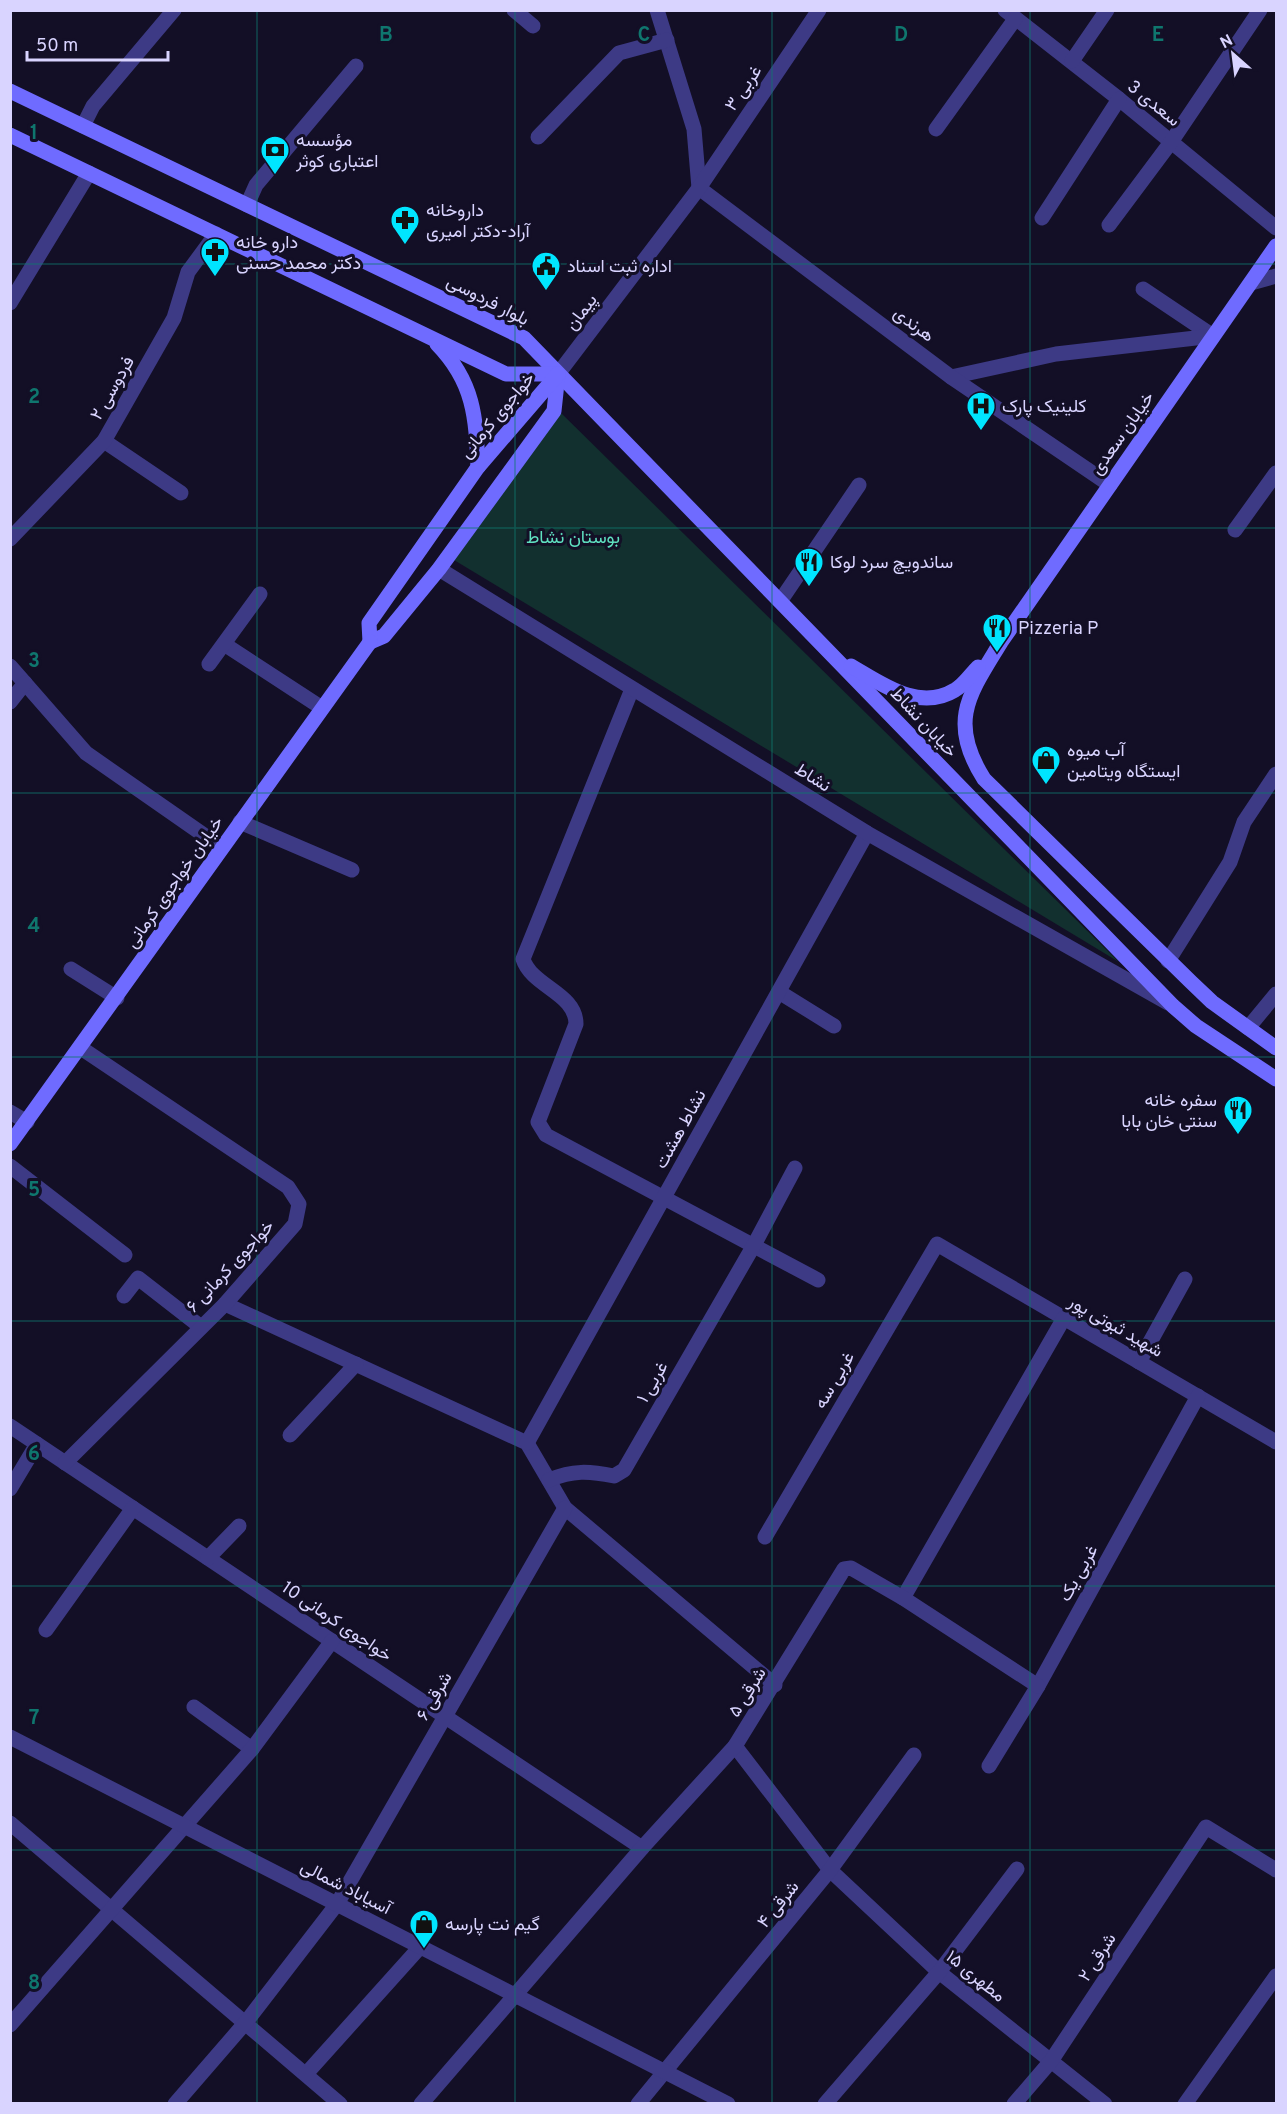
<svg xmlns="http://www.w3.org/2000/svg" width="1287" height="2114" font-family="Overpass,Vazirmatn,sans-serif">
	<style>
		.green { fill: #12302f }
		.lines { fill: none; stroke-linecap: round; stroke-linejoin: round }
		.minor { stroke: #3d3a85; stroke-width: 15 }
		.tertiary { stroke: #3d3a85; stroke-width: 15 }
		.secondary { stroke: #6f6bff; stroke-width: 15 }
		.grid { fill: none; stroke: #0f766e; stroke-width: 1.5; stroke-opacity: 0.55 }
		.labels { text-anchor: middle; stroke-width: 6; stroke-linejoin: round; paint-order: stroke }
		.street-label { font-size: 18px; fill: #d9d4ff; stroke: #130f26 }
		.poi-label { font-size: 18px; fill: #d9d4ff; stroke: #130f26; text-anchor: start }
		.park-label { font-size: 18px; fill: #5fe0c0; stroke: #130f26 }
		.grid-label { font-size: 20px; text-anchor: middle; font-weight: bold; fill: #0f766e; stroke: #130f26; stroke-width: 6; stroke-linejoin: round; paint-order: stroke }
	</style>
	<rect width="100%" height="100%" fill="#130f26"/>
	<polygon class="green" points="561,413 1119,962 454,560"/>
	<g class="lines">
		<g class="minor">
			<polyline points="514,10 533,26"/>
			<polyline points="657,10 694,129 699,188"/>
			<polyline points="1005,10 1119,99 1276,228"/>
			<polyline points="1072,61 1107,10"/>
			<polyline points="83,126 93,106 174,10"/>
			<polyline points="936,129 1015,19"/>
			<polyline points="538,137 619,53 667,40"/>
			<polyline points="247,205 256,185 356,66"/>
			<polyline points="1042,218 1119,99"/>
			<polyline points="1109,225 1171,142 1260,10"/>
			<polyline points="1251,283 1276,276"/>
			<polyline points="1143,289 1213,336"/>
			<polyline points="10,303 89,173"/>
			<polyline points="951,377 1056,354 1213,336"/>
			<polyline points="104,441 181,493"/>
			<polyline points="1235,530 1276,473"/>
			<polyline points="10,539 104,441 174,318 188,272 216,234"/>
			<polyline points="781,600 859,485"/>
			<polyline points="224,644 322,708"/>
			<polyline points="209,664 260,594"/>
			<polyline points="10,666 86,753 221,847"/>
			<path d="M632 689 523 959C532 987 576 993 576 1024L538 1122 546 1135 818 1280"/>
			<polyline points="10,702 25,683"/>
			<polyline points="240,822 352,870"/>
			<polyline points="1168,961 1230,862 1244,822 1276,774"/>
			<polyline points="71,969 117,998"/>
			<polyline points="779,992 834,1026"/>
			<polyline points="1248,1028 1276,994"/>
			<polyline points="10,1112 27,1122"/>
			<polyline points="10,1166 125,1255"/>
			<polyline points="124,1296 138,1278 201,1327"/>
			<polyline points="225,1304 527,1443 565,1508 775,1685"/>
			<polyline points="1139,1362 1185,1279"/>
			<polyline points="10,1426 642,1848"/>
			<polyline points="290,1435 356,1364"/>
			<polyline points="527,1443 867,833"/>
			<polyline points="65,1463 225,1304 295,1224 299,1204 288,1187 81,1048"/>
			<path d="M549 1480C573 1470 589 1471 614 1476L624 1470 754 1245 795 1168"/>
			<polyline points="10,1489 37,1444"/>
			<polyline points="765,1537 937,1244 1276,1442"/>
			<polyline points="208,1558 239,1526"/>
			<polyline points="903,1598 1064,1318"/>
			<polyline points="46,1630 133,1508"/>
			<polyline points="194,1707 252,1749"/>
			<polyline points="735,1746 830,1870 939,1972 1105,2104"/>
			<polyline points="989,1766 1038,1686 1198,1396"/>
			<polyline points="10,1823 340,2104"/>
			<polyline points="10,2025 252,1749 332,1641"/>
			<polyline points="306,2074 421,1946"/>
			<polyline points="175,2104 246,2022 337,1904 565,1508"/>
			<polyline points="421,2104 642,1848 735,1746 844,1569 851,1568 903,1598 1038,1686"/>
			<polyline points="638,2104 830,1870 914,1755"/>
			<polyline points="825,2104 939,1972 1017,1869"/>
			<polyline points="1014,2104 1051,2061 1206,1827 1276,1870"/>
			<polyline points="1185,2104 1276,1976"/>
		</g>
		<g class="tertiary">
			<polyline points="699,188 951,377 1110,485"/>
			<polyline points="558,374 699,188 819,10"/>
			<polyline points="439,569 867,833 1168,1003"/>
			<polyline points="10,1737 728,2104"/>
		</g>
		<g class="secondary">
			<polyline points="10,91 524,338 1173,1006 1196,1026 1276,1079"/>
			<polyline points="10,135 506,374 558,374"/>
			<path d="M1276 246 1001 642C970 693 947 721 984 779L1191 982 1212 1002 1276 1048"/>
			<path d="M437 344C474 382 476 417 478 467"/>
			<polyline points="370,642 384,636 439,569 554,411 558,374"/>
			<polyline points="370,642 369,623 478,467 558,374"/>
			<path d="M851 666C882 684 919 712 955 690 964 685 971 674 978 667"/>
			<polyline points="10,1144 370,642"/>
		</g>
	</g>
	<path class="grid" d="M257 10V2104M515 10V2104M772 10V2104M1030 10V2104M10 264H1276M10 528H1276M10 793H1276M10 1057H1276M10 1321H1276M10 1586H1276M10 1850H1276"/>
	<defs>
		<g id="bank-pin" transform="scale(1.5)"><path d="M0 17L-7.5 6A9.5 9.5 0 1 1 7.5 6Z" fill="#00e5ff" stroke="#130f26"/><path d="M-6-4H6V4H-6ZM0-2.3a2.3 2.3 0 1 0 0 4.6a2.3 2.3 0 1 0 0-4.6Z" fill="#111"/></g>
		<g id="pharmacy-pin" transform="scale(1.5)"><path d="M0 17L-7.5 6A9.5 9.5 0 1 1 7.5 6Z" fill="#00e5ff" stroke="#130f26"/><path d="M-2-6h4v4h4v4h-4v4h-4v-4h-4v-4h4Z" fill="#111"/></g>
		<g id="civic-pin" transform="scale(1.5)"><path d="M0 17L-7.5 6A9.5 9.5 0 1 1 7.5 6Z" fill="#00e5ff" stroke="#130f26"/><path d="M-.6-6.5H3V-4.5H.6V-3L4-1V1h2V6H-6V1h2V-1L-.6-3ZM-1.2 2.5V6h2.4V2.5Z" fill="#111"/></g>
		<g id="hospital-pin" transform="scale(1.5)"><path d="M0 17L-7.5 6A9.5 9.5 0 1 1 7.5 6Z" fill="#00e5ff" stroke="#130f26"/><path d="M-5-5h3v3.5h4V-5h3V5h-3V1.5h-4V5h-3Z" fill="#111"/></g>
		<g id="restaurant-pin" transform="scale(1.5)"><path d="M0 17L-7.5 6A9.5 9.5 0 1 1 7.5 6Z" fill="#00e5ff" stroke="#130f26"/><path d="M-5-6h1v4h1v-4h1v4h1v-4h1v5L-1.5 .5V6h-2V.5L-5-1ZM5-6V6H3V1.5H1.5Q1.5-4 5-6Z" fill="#111"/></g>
		<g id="shop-pin" transform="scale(1.5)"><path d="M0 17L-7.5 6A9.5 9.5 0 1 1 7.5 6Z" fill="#00e5ff" stroke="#130f26"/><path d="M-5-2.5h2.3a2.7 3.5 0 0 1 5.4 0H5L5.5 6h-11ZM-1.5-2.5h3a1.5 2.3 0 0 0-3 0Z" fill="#111"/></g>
	</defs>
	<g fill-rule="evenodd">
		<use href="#bank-pin" x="275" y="150"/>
		<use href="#pharmacy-pin" x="405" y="220"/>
		<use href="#pharmacy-pin" x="215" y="252"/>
		<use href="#civic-pin" x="546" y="266"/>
		<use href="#hospital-pin" x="981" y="406"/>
		<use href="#restaurant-pin" x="809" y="562"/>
		<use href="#restaurant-pin" x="997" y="628"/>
		<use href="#shop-pin" x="1046" y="760"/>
		<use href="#restaurant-pin" x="1238" y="1110"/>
		<use href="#shop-pin" x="424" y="1924"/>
	</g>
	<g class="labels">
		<g class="street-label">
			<text transform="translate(743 88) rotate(-56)" y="6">۳ غربی</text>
			<text transform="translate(1154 103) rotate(39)" y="6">سعدی 3</text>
			<text transform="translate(488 300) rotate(27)" y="6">بلوار فردوسی</text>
			<text transform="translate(581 312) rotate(-53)" y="6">پیمان</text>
			<text transform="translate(914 324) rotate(37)" y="6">هرندی</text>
			<text transform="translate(112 388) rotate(-60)" y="6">فردوسی ۲</text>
			<text transform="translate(497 415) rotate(-50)" y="6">خواجوی کرمانی</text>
			<text transform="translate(1122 433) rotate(-55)" y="6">خیابان سعدی</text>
			<text transform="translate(924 722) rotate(47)" y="6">خیابان نشاط</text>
			<text transform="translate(813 777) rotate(32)" y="6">نشاط</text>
			<text transform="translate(174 882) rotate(-55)" y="6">خیابان خواجوی کرمانی</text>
			<text transform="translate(680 1129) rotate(-61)" y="6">نشاط هشت</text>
			<text transform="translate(230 1266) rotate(-47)" y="6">خواجوی کرمانی ۶</text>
			<text transform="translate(1116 1326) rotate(30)" y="6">شهید ثبوتی پور</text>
			<text transform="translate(834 1380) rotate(-60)" y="6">غربی سه</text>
			<text transform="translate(652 1382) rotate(-60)" y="6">غربی ۱</text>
			<text transform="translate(1078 1573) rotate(-61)" y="6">غربی یک</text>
			<text transform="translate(337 1621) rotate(34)" y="6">خواجوی کرمانی 10</text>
			<text transform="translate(747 1692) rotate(-58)" y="6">شرقی ۵</text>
			<text transform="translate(434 1696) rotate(-60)" y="6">شرقی ۶</text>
			<text transform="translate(346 1887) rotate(27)" y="6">آسیاباد شمالی</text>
			<text transform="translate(778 1904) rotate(-51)" y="6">شرقی ۴</text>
			<text transform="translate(1097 1957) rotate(-57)" y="6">شرقی ۲</text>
			<text transform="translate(976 1976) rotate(39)" y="6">مطهری ۱۵</text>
		</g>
		<g class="poi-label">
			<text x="296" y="146">مؤسسه<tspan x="296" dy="21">اعتباری کوثر</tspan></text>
			<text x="426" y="216">داروخانه<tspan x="426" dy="21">آراد-دکتر امیری</tspan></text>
			<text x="236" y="248">دارو خانه<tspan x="236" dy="21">دکتر محمد حسنی</tspan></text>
			<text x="567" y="272">اداره ثبت اسناد</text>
			<text x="1002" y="412">کلینیک پارک</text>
			<text x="830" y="568">ساندویچ سرد لوکا</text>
			<text x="1018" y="634">Pizzeria P</text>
			<text x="1067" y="756">آب میوه<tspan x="1067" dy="21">ایستگاه ویتامین</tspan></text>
			<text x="1217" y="1106" text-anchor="end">سفره خانه<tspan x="1217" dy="21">سنتی خان بابا</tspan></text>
			<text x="445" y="1930">گیم نت پارسه</text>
		</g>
		<g class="park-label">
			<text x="573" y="543">بوستان نشاط</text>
		</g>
	</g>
	<g class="grid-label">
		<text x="386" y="41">B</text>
		<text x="644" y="41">C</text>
		<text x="901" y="41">D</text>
		<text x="1158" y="41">E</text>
		<text x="34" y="139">1</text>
		<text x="34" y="403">2</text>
		<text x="34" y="667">3</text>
		<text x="34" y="932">4</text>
		<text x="34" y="1196">5</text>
		<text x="34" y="1460">6</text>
		<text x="34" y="1724">7</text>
		<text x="34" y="1989">8</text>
	</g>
	<rect width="1287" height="2114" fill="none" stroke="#d9d4ff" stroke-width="24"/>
	<g transform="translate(1233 54) rotate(332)" stroke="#130f26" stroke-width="4.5" paint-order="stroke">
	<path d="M0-4.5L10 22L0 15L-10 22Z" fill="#d9d4ff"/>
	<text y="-9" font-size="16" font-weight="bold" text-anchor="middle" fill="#d9d4ff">N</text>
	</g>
	<path d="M27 51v9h141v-9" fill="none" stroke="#d9d4ff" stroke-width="3"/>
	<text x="36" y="51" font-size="18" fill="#d9d4ff" stroke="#130f26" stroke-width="4.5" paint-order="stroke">50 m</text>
</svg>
